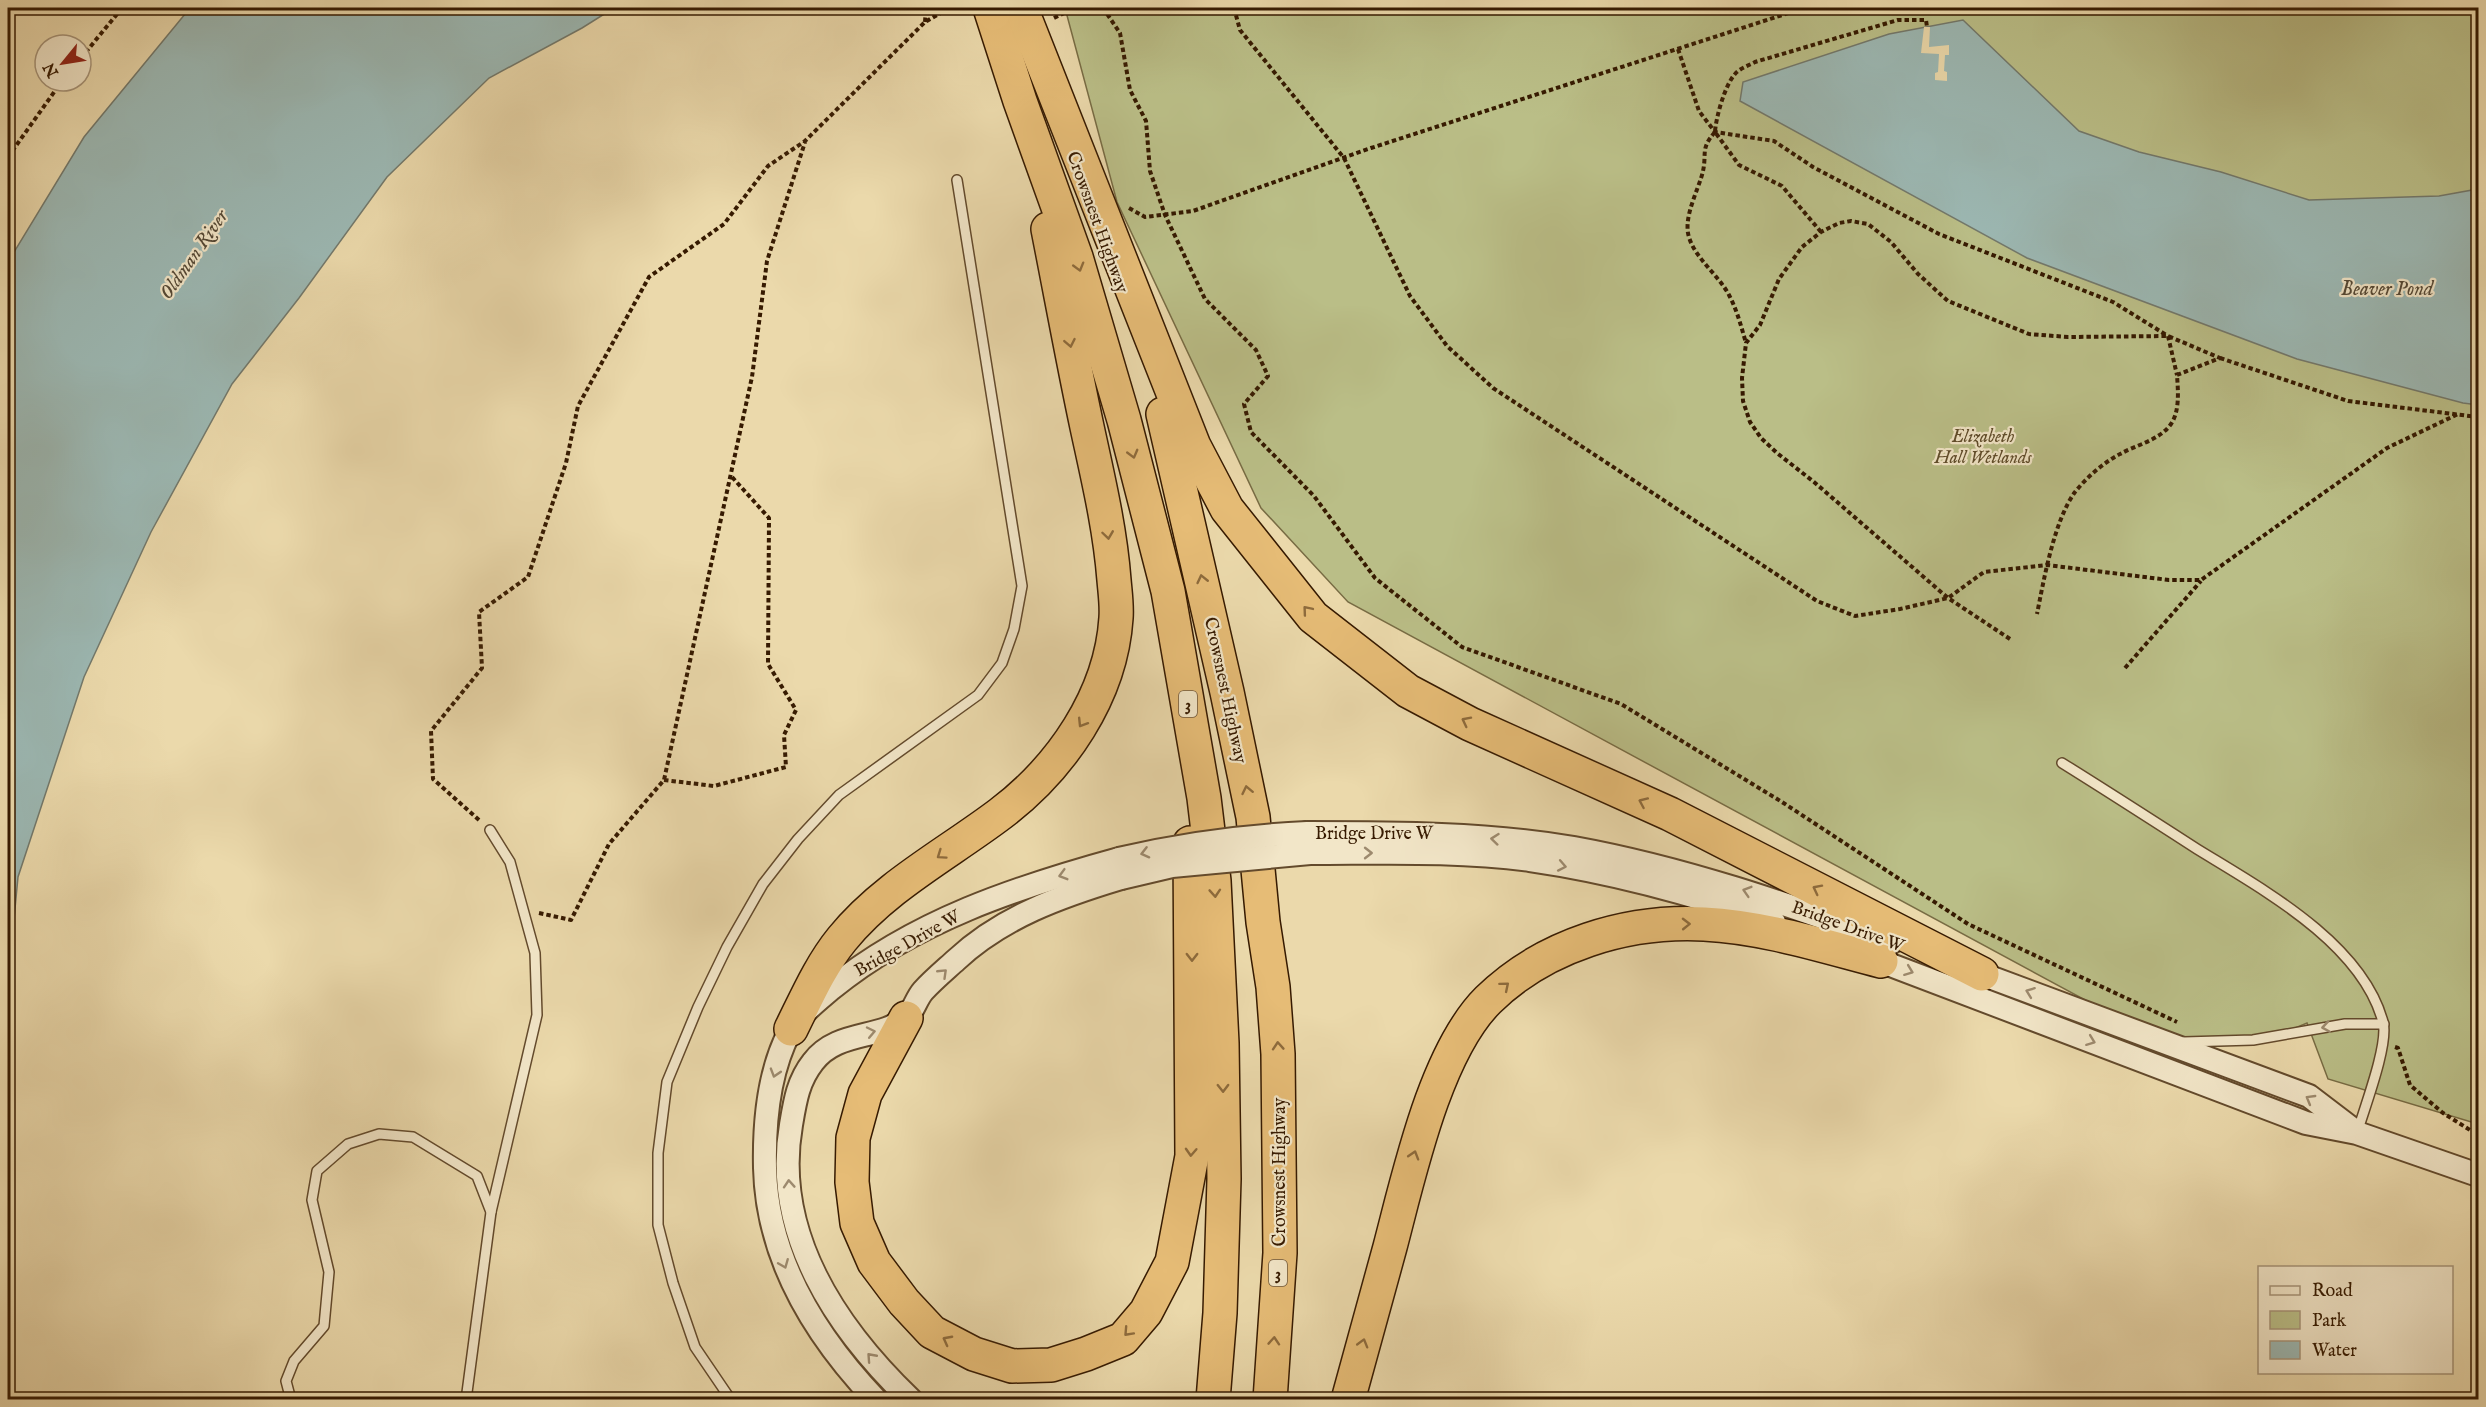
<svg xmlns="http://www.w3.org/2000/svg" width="2486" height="1407" font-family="'IM FELL English',serif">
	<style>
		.green { fill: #babe87; stroke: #786c44; stroke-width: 1.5 }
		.water { fill: #9cb8b3; stroke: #73796c; stroke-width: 1.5 }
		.pier { fill: #ebd9ab }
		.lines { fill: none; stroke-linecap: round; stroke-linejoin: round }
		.service-casing { stroke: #634a2c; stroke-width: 12 }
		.tertiary-casing { stroke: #634a2c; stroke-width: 26 }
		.motorway-casing { stroke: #361a01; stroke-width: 36 }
		.path { stroke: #361a01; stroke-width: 4; stroke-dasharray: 4.5 3; stroke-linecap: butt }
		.service { stroke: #f2e6c8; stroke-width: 9 }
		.tertiary { stroke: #f2e6c8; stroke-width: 22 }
		.motorway { stroke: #e6bc76; stroke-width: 33 }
		.tertiary-bridge-casing { stroke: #634a2c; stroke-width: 26; stroke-linecap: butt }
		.tertiary-bridge { stroke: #f2e6c8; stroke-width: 22 }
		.oneway { stroke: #8e6b3c }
		.oneway2 { stroke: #9d8a6e }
		.labels { text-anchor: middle; stroke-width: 4.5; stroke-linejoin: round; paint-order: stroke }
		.shield { fill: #f2e6c8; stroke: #6e573d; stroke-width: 1.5 }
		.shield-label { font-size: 16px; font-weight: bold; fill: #361a01 }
		.street-label { font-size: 18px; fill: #361a01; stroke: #f2e6c8 }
		.park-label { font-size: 18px; font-style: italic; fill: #5e4b29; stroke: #f2e6c8 }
		.water-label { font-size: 20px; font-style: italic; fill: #554936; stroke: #f2e6c8 }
	</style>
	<rect width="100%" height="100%" fill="#ebd9ab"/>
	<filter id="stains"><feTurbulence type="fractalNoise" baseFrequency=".00333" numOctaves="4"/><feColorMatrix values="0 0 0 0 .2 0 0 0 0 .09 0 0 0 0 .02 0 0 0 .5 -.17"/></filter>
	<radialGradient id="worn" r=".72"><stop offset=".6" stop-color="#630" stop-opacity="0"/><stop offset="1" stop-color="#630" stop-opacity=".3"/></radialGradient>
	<polygon class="green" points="1065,8 2478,8 2478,1124 2328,1079 2307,1023 2278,1035 2163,1042 1348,602 1261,508 1117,202"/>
	<g class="water">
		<polygon points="190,8 614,8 582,28 489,78 387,177 299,298 232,384 151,532 84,677 18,877 8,982 8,262 84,137"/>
		<polygon points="1963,20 2079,131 2139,152 2221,172 2309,200 2439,196 2478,189 2478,405 2463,403 2297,359 2027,258 1740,101 1743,82 1889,34"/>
	</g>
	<polygon class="pier" points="1924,27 1930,27 1929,47 1949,45 1949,55 1945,55 1944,71 1947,72 1947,81 1935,80 1935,73 1938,72 1939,54 1921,53"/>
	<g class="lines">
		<g class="service-casing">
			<g id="service">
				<path d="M2062 763C2107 791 2152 820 2197 849 2262 889 2362 943 2383 1022 2389 1044 2364 1109 2357 1133"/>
				<polyline points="490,830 510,862 535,953 537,1015 491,1212"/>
				<polyline points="2184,1042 2253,1040 2345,1024 2384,1024"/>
				<polyline points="291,1400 286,1381 294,1361 324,1326 329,1272 312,1200 317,1171 348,1144 379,1134 413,1137 477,1176 491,1212 466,1400"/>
				<polyline points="731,1400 695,1347 673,1283 658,1225 658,1153 667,1082 698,1007 727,947 763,884 798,839 839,795 978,695 1002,663 1014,629 1022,586 957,180"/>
			</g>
		</g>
		<g class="tertiary-casing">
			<g id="tertiary">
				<path d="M1307 833C1397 833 1486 833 1574 848 1684 868 1787 904 1892 942"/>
				<path d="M1310 853C1383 853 1457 850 1530 860 1613 872 1694 894 1774 922"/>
				<polyline points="1867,956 2306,1123 2357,1133 2478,1175"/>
				<polyline points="1968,969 2309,1096 2351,1128"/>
				<path d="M876 1400C815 1336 767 1258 765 1168 764 1122 768 1072 790 1031 799 1015 817 1001 831 989 914 921 1017 887 1119 859"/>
				<path d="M911 1400C836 1328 772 1233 791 1125 795 1101 798 1081 813 1062 837 1030 880 1040 906 1018 913 1012 916 999 923 991 933 980 945 970 956 960 1002 917 1061 896 1121 878"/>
			</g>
		</g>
		<g class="motorway-casing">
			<g id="motorway">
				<polyline points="990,8 1020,101 1076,257 1124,420 1168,591 1204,798 1214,881 1222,1043 1224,1179 1220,1313 1213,1400"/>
				<polyline points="1021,8 1194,446 1227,509 1313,617 1408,691 1470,724 1670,814 1982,974"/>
				<polyline points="1163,414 1227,692 1253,817 1263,922 1273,987 1278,1054 1280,1253 1270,1400"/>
				<polyline points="906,1018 865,1094 853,1138 852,1182 857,1223 874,1262 904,1302 932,1332 974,1354 1012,1366 1051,1365 1086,1354 1123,1339 1146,1312 1172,1262 1192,1156 1190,843"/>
				<path d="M791 1029C806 999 820 966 842 939 884 887 947 854 1000 814 1061 768 1111 696 1116 618 1117 605 1115 592 1114 580 1110 528 1098 478 1087 427 1073 361 1061 295 1048 229"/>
				<path d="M1348 1400C1362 1349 1376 1298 1390 1247 1409 1175 1435 1053 1488 1000 1544 945 1627 920 1704 924 1764 927 1823 946 1881 961"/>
			</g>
		</g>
		<g class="path">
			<polyline points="1103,8 1120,33 1130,90 1146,121 1150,171 1165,215 1205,299 1256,350 1268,376 1244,404 1251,432 1314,496 1375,578 1462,647 1621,704 1782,802 1968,924 2177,1022"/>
			<polyline points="1234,8 1240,30 1344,158 1410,296 1447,346 1493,388 1817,601 1855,616 1900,609 1948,598 1984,572 2047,565 2169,580 2201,580 2387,448 2458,414"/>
			<polyline points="1054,18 1074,8"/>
			<polyline points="925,22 926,8"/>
			<polyline points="1678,49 1699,111 1715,132 1774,141 1813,167 1939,234 2113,302 2168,336 2177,375"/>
			<polyline points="81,58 122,8"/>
			<path d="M1715 132C1699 150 1708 154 1702 175 1697 192 1685 215 1688 233 1692 256 1718 274 1729 295 1737 310 1741 326 1746 343"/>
			<polyline points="8,157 62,81"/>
			<polyline points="1129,208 1145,217 1193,211 1371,148 1804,8"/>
			<path d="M1821 232 1782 186 1739 165 1715 132C1716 117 1725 85 1735 74 1740 68 1748 66 1755 62L1898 20H1926L1927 27"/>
			<polyline points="2220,358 2348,401 2478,417"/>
			<path d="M2010 639 1948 598 1814 482 1777 453 1761 438 1750 422 1743 401 1742 378 1746 343 1760 325 1779 279 1802 247 1821 232 1839 223 1851 221 1868 224 1891 242 1918 274 1948 301 2029 334 2068 337 2168 336 2220 358 2177 375C2178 390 2180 411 2171 424 2160 440 2136 445 2120 454 2103 463 2087 477 2075 492 2054 521 2044 579 2037 614"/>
			<polyline points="2125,668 2201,581"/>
			<polyline points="664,780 714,786 786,767 784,735 796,710 768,664 769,518 732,477"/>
			<polyline points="479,820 433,779 431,731 482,668 479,612 528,577 566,463 578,406 649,277 724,224 768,166 805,141 925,22 949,8"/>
			<polyline points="539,913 571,920 609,844 664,780 752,377 767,261 805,142"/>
			<polyline points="2395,1047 2398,1048 2410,1085 2443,1113 2478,1135"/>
		</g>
		<use href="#service" class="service"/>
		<use href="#tertiary" class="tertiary"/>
		<use href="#motorway" class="motorway"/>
		<g class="tertiary-bridge-casing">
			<g id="tertiary-bridge">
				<path d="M1119 859C1181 844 1243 836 1307 833"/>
				<polyline points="1121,878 1172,866 1310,853"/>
			</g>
		</g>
		<use href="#tertiary-bridge" class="tertiary-bridge"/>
	</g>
	<defs><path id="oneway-chevron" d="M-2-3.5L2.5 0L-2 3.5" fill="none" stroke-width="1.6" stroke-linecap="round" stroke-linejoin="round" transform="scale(1.5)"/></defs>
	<g class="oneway">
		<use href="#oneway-chevron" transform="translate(1079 267) rotate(74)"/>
		<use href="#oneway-chevron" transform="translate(1070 343) rotate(79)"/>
		<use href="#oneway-chevron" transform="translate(1133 454) rotate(75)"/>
		<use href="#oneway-chevron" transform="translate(1108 535) rotate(82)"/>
		<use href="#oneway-chevron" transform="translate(1202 579) rotate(-103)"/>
		<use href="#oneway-chevron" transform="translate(1307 610) rotate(-130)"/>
		<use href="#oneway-chevron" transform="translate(1466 721) rotate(-153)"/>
		<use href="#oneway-chevron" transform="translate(1082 723) rotate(122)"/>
		<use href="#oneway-chevron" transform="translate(1247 790) rotate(-102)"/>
		<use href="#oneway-chevron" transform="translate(1643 802) rotate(-156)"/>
		<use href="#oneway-chevron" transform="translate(941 855) rotate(145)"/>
		<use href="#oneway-chevron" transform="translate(1817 889) rotate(-153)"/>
		<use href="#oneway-chevron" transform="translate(1215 893) rotate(86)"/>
		<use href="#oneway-chevron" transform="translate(1686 924) rotate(-1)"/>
		<use href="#oneway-chevron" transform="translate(1192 957) rotate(90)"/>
		<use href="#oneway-chevron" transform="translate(1505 986) rotate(-40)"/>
		<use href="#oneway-chevron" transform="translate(1278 1046) rotate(-94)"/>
		<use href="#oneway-chevron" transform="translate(1223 1088) rotate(89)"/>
		<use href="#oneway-chevron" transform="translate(1191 1152) rotate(93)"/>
		<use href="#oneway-chevron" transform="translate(1414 1155) rotate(-73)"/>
		<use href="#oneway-chevron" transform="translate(1128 1332) rotate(133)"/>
		<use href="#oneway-chevron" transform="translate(947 1340) rotate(-152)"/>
		<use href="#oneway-chevron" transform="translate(1274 1341) rotate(-86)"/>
		<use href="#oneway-chevron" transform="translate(1363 1343) rotate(-74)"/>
	</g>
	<g class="oneway2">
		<use href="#oneway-chevron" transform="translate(1495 839) rotate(-174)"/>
		<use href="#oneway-chevron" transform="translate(1145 853) rotate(166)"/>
		<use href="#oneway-chevron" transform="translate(1368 853)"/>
		<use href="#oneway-chevron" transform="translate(1562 866) rotate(11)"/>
		<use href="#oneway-chevron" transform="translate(1063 875) rotate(164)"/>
		<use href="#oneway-chevron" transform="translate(1747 891) rotate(-163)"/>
		<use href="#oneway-chevron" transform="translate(1909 971) rotate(21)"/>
		<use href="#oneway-chevron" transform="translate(943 973) rotate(-44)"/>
		<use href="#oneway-chevron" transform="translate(2030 992) rotate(-159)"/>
		<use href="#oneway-chevron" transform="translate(2326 1027) rotate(171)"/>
		<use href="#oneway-chevron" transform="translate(871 1032) rotate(-12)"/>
		<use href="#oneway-chevron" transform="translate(2091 1041) rotate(21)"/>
		<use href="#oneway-chevron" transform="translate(775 1073) rotate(107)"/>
		<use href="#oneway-chevron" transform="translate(2310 1099) rotate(-150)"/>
		<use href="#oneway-chevron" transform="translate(789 1184) rotate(-94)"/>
		<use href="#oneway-chevron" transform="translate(784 1264) rotate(68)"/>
		<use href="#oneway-chevron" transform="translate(871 1357) rotate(-132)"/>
	</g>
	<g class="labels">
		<g class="shield">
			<rect x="1179" y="691" width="18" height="26" rx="4.5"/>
			<rect x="1269" y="1260" width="18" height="26" rx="4.5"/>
		</g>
		<g class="shield-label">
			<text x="1188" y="710">3</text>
			<text x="1278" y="1279">3</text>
		</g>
		<g class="street-label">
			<text transform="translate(1098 222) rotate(70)" y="6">Crowsnest Highway</text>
			<text transform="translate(1226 690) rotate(78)" y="6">Crowsnest Highway</text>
			<text x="1374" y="839">Bridge Drive W</text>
			<text transform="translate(1848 926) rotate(20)" y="6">Bridge Drive W</text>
			<text transform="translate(907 943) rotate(-29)" y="6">Bridge Drive W</text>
			<text transform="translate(1279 1172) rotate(-90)" y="6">Crowsnest Highway</text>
		</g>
		<g class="park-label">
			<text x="1983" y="442">Elizabeth<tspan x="1983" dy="21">Hall Wetlands</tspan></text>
		</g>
		<g class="water-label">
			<text transform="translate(193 254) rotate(-55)" y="7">Oldman River</text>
			<text x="2387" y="295">Beaver Pond</text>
		</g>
	</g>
	<rect width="2486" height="1407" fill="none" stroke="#ebd9ab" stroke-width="30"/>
	<rect x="9" y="9" width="2468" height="1389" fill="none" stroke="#361a01" stroke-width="3"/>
	<rect x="15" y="15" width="2456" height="1377" fill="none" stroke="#361a01" stroke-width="1.5"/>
	<rect x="2258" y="1266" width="195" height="108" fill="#f2e6c8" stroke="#a79478" stroke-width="1.5"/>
	<rect x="2270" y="1286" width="30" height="9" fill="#f2e6c8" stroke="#a79478" stroke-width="1.5"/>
	<text x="2312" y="1296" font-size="18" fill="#361a01">Road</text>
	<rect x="2270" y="1311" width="30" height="18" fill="#babe87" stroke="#a79478" stroke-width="1.5"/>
	<text x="2312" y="1326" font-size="18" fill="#361a01">Park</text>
	<rect x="2270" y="1341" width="30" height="18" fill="#9cb8b3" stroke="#a79478" stroke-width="1.5"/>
	<text x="2312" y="1356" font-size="18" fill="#361a01">Water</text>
	<g transform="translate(63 63) rotate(240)"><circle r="28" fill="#f2e6c8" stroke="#a79478" stroke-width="1.5"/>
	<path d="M0-4.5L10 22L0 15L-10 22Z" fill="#8f2418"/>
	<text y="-9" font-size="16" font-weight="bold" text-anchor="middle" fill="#361a01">N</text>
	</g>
	<rect width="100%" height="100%" filter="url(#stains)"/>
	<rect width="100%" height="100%" fill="url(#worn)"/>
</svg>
